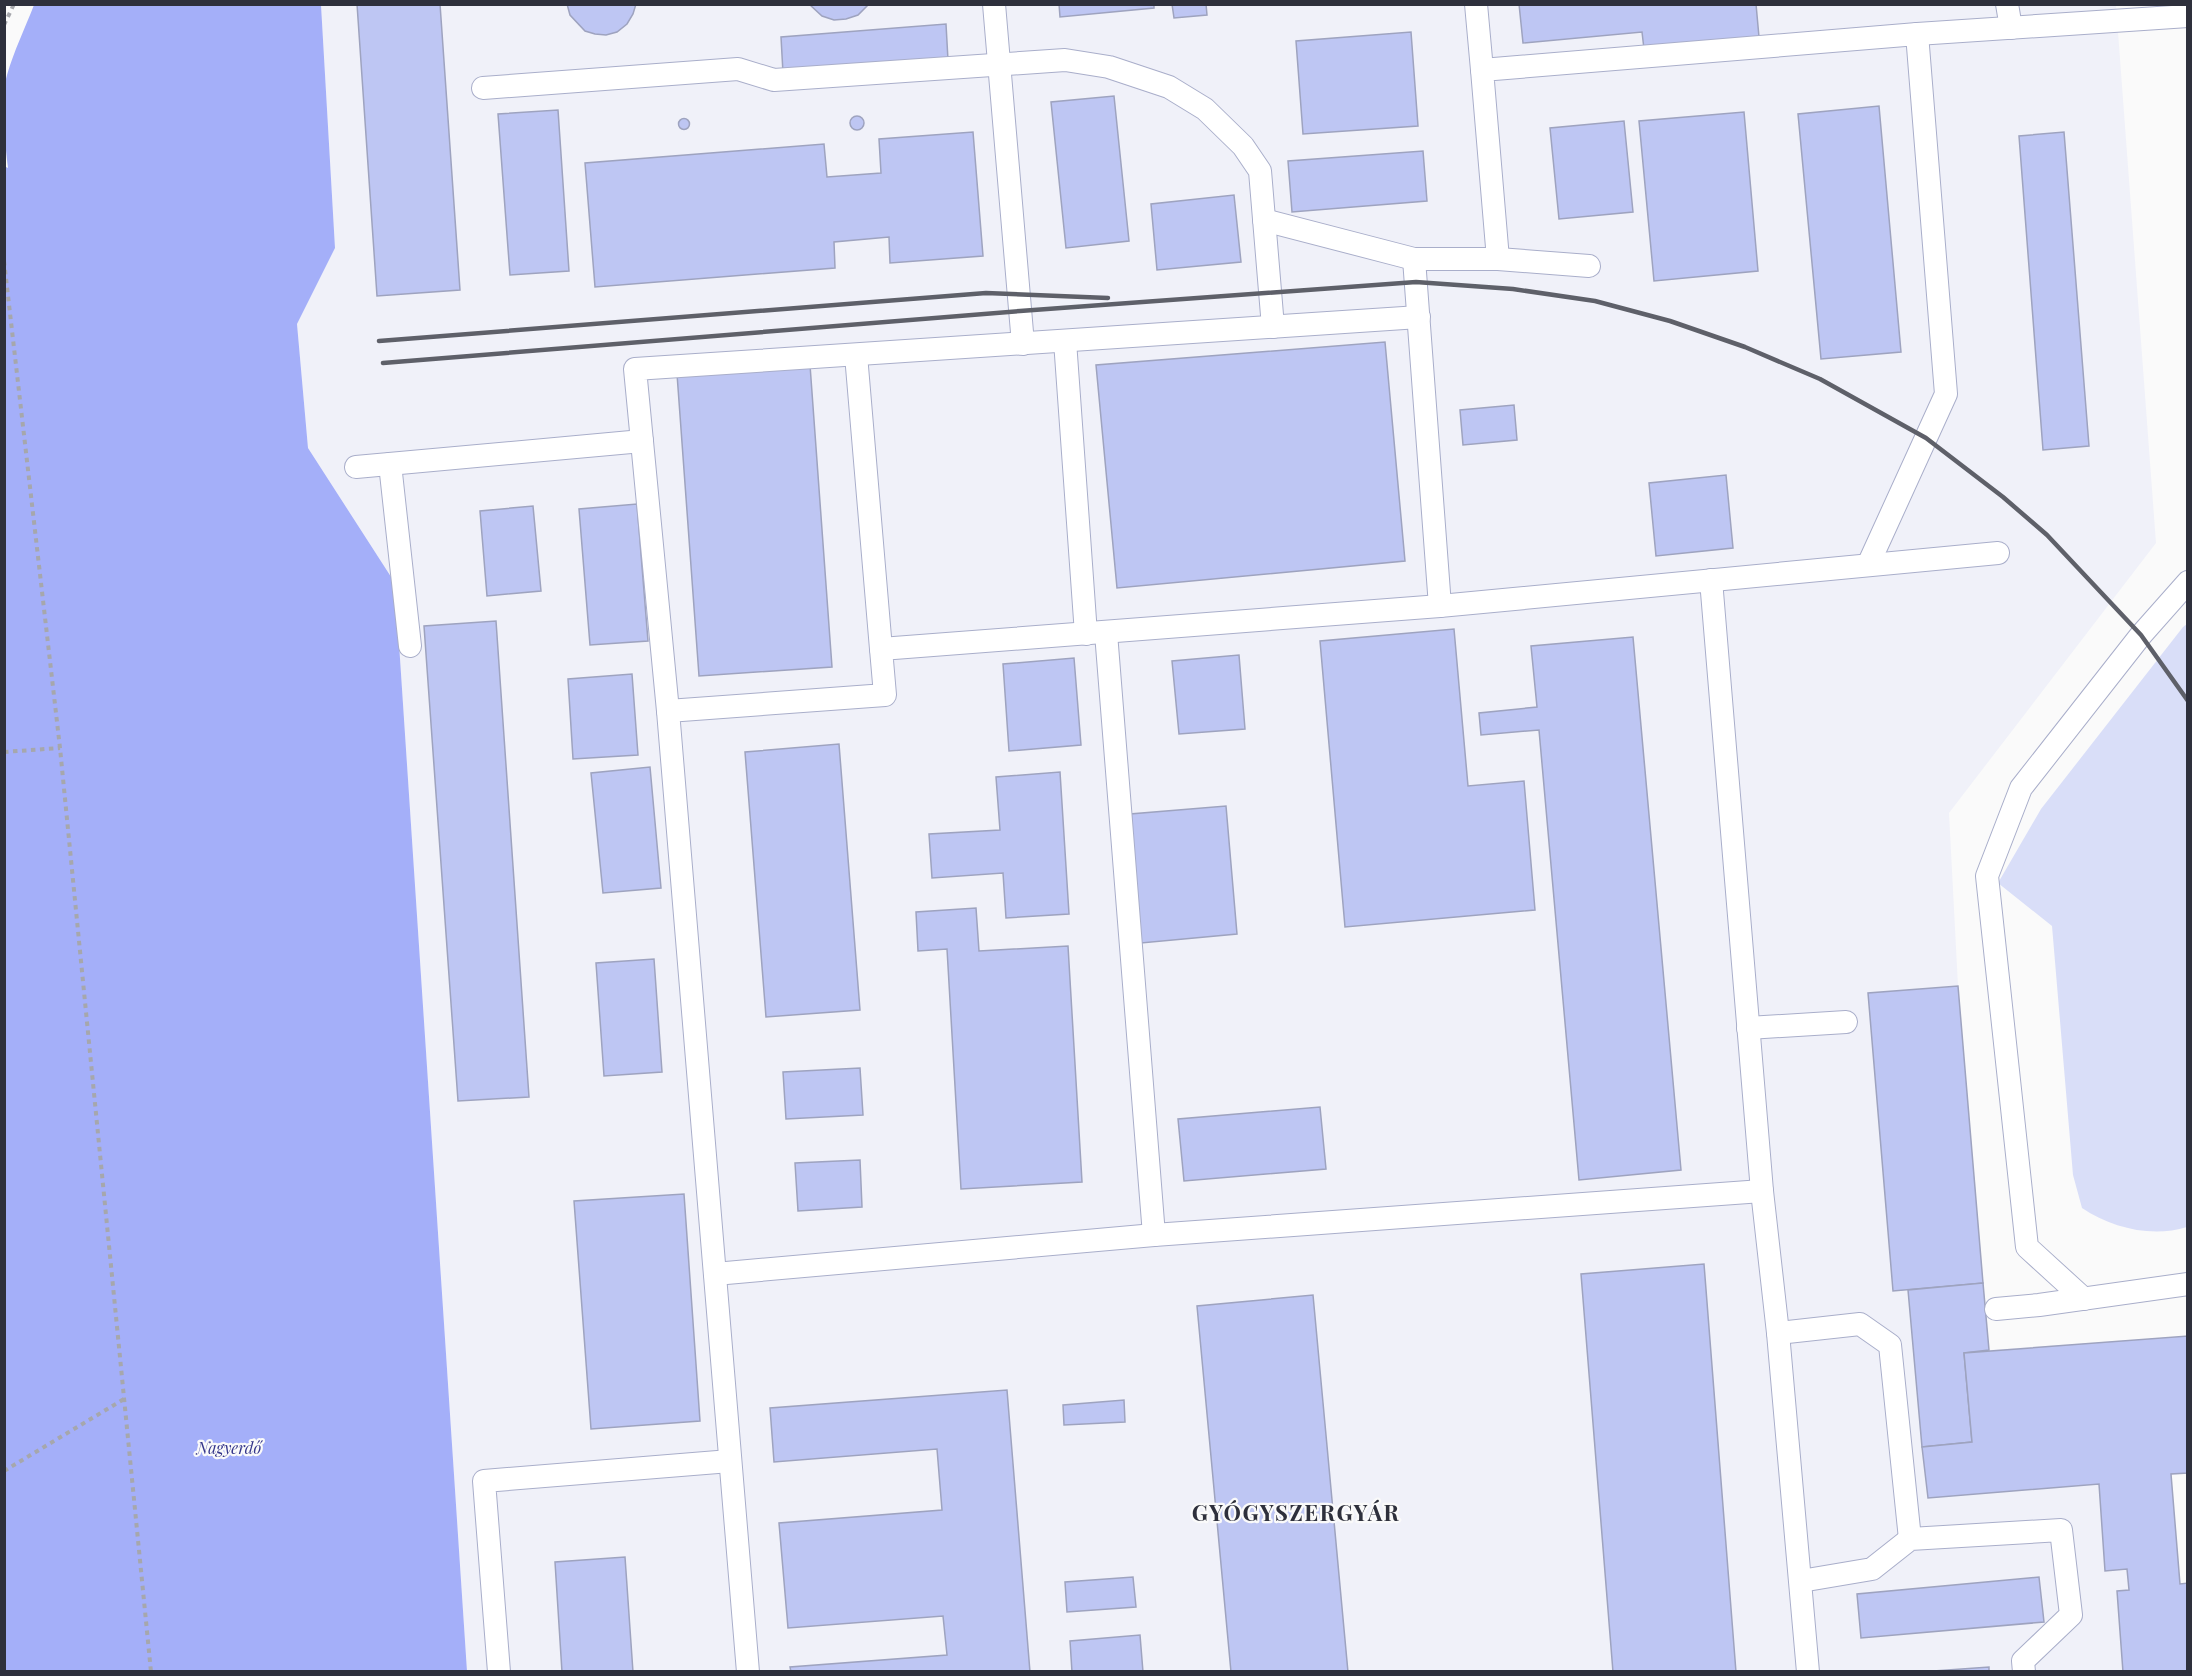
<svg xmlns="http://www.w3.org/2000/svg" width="2192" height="1676" font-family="'Playfair Display',serif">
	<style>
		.built { fill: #f0f1f9 }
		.green { fill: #d9def8 }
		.forest { fill: #a4aff9 }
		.building { fill: #bec6f3; stroke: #9ea3bf; stroke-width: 1.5 }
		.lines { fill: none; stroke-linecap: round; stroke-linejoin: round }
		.service-casing { stroke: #a9aeca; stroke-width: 24 }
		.path { stroke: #a6a7ac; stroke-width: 4; stroke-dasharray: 4.5 4.5; stroke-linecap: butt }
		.service { stroke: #fff; stroke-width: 22 }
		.rail { stroke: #5e6069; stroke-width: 4.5 }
		.labels { text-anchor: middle; stroke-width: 4.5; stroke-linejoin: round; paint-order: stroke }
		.park-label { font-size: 16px; font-style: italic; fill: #35368a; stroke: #fafafa }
		.district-label { font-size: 22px; font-weight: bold; letter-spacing: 1.5px; fill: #2e303c; stroke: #fafafa }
	</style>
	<rect width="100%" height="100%" fill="#fafafa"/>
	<polygon class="built" points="321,5 2116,5 2156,543 1949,813 1958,986 1989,1350 2187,1336 2187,1473 2171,1475 2180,1583 2187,1583 2187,1671 467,1671 395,583 308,448 297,324 335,248"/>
	<path class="green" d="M2187 624V1227C2152 1238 2112 1228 2082 1208L2073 1175 2052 926 1998 883 2041 809 2183 627Z"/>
	<path class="forest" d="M34 5H321L335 248 297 324 308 448 395 583 467 1671H5L4 166 8 168C5 143 0 99 7 75 14 51 25 28 34 5Z"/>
	<g class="building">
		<polygon points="357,4 440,4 460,290 377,296"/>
		<polygon points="567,4 636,4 633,14 627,24 617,32 606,35 595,34 585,31 570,15"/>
		<polygon points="809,4 869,4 858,15 846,19 834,20 822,16"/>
		<polygon points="1059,4 1154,4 1154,8 1060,17"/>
		<polygon points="1172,4 1206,4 1207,15 1174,18"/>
		<polygon points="1519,4 1756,4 1759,37 1644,49 1642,32 1523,43"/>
		<polygon points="946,24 948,60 783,73 781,37"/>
		<polygon points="1411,32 1418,126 1303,134 1296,41"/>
		<polygon points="1114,96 1129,241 1066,248 1051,102"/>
		<polygon points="1879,106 1901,352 1821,359 1798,114"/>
		<polygon points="558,110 569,271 510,275 498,114"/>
		<polygon points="1744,112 1758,271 1654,281 1639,121"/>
		<circle cx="857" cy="123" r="7"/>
		<circle cx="684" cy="124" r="5.5"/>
		<polygon points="1624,121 1633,212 1559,219 1550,128"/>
		<polygon points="973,132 983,256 890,263 889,237 834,242 835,268 595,287 585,163 824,144 827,177 881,173 879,139"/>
		<polygon points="2064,132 2089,446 2043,450 2019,136"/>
		<polygon points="1423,151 1427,201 1292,212 1288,161"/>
		<polygon points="1234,195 1241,262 1157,270 1151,204"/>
		<polygon points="1385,342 1405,561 1117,588 1096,365"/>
		<polygon points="810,365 832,667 699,676 677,374"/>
		<polygon points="1514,405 1517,440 1463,445 1460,410"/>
		<polygon points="1726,475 1733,548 1656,556 1649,483"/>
		<polygon points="637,504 648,641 590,645 579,509"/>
		<polygon points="533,506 541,591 487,596 480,511"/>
		<polygon points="496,621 529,1097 458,1101 424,626"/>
		<polygon points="1454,629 1468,786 1524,781 1535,910 1345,927 1320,641"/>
		<polygon points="1633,637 1681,1170 1579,1180 1539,730 1481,735 1479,713 1537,707 1531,646"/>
		<polygon points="1239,655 1245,729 1179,734 1172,661"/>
		<polygon points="1074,658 1081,745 1009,751 1003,664"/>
		<polygon points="632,674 638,755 573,759 568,679"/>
		<polygon points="839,744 860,1010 766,1017 745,752"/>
		<polygon points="650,767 661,888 603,893 591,773"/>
		<polygon points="1060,772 1069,914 1006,918 1003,873 932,878 929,834 1000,830 996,777"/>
		<polygon points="1226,806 1237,934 1141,943 1130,814"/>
		<polygon points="976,908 979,951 1068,946 1082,1182 961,1189 947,949 918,951 916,912"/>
		<polygon points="654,959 662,1072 604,1076 596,963"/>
		<polygon points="1958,986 1983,1283 1893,1291 1868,993"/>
		<polygon points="860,1068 863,1115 786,1119 783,1072"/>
		<polygon points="1320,1107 1326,1169 1184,1181 1178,1119"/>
		<polygon points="860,1160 862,1207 798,1211 795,1163"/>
		<polygon points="684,1194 700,1421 591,1429 574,1201"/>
		<polygon points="1704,1264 1736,1672 1613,1672 1581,1274"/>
		<polygon points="1983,1283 1989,1350 1964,1353 1972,1442 1922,1447 1908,1290"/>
		<polygon points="1313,1295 1348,1672 1231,1672 1197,1306"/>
		<polygon points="2188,1336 2188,1473 2171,1474 2180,1584 2188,1583 2188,1672 2123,1672 2117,1591 2129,1590 2127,1569 2105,1571 2099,1484 1928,1498 1922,1447 1972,1442 1964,1353"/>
		<polygon points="1007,1390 1030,1672 791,1672 790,1667 947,1655 943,1616 788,1628 779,1523 942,1510 937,1449 774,1462 770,1408"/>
		<polygon points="1124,1400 1125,1422 1064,1425 1063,1405"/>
		<polygon points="625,1557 633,1672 562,1672 555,1562"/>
		<polygon points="1133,1577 1136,1607 1067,1612 1065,1582"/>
		<polygon points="2039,1577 2044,1622 1861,1638 1857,1594"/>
		<polygon points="1140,1635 1143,1672 1072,1672 1070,1641"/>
		<polygon points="1989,1667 1989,1672 1934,1672 1934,1671"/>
	</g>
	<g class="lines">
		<g class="service-casing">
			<g id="service">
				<polyline points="994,4 1023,344"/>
				<polyline points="1476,4 1482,70"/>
				<polyline points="2007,4 2011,28"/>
				<polyline points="1917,34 2188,16"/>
				<polyline points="483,88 738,69 774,80 1065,60 1109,67 1169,87 1205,109 1243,146 1260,171 1273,327"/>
				<polyline points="1264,220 1414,259"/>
				<polyline points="1498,259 1589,266"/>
				<polyline points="1065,341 1086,634"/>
				<polyline points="856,355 881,649"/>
				<polyline points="390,464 410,646"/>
				<polyline points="356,467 642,441"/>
				<polyline points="1711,580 1762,1191 1778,1333 1808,1672"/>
				<polyline points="1440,606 1414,259 1498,259 1482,70 1917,34 1946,394 1868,565"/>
				<polyline points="1106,633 1154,1235"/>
				<polyline points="668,711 635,369 1419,317"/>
				<polyline points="1748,1028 1846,1022"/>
				<polyline points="715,1274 1154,1235 1762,1191"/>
				<polyline points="2084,1299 2027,1247 1987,876 2021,788 2141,635 2188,582"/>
				<polyline points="1996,1309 2039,1305 2188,1284"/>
				<polyline points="1778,1333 1860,1324 1890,1345 1910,1539"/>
				<polyline points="1801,1581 1872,1569 1910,1539 2061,1530 2071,1615 2023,1661 2024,1672"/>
				<polyline points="499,1672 484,1481 730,1461"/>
				<polyline points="748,1672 668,711 885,695 881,649 1440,606 1998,553"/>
			</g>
		</g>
		<g class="path">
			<polyline points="4,25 14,4"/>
			<polyline points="4,261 60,748 151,1672"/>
			<polyline points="4,752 60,748"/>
			<polyline points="4,1471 124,1399"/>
		</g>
		<use href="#service" class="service"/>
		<g class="rail">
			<polyline points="379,341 986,293 1108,298"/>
			<polyline points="383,363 1020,311 1416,282 1513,289 1595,301 1670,321 1745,347 1820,379 1926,438 2003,497 2047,535 2141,635 2188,701"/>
		</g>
	</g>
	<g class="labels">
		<g class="park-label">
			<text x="229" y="1454">Nagyerdő</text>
		</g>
		<g class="district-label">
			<text x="1296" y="1521">GYÓGYSZERGYÁR</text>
		</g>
	</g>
	<rect width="2192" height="1676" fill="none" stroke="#2e303c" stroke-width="12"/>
</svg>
